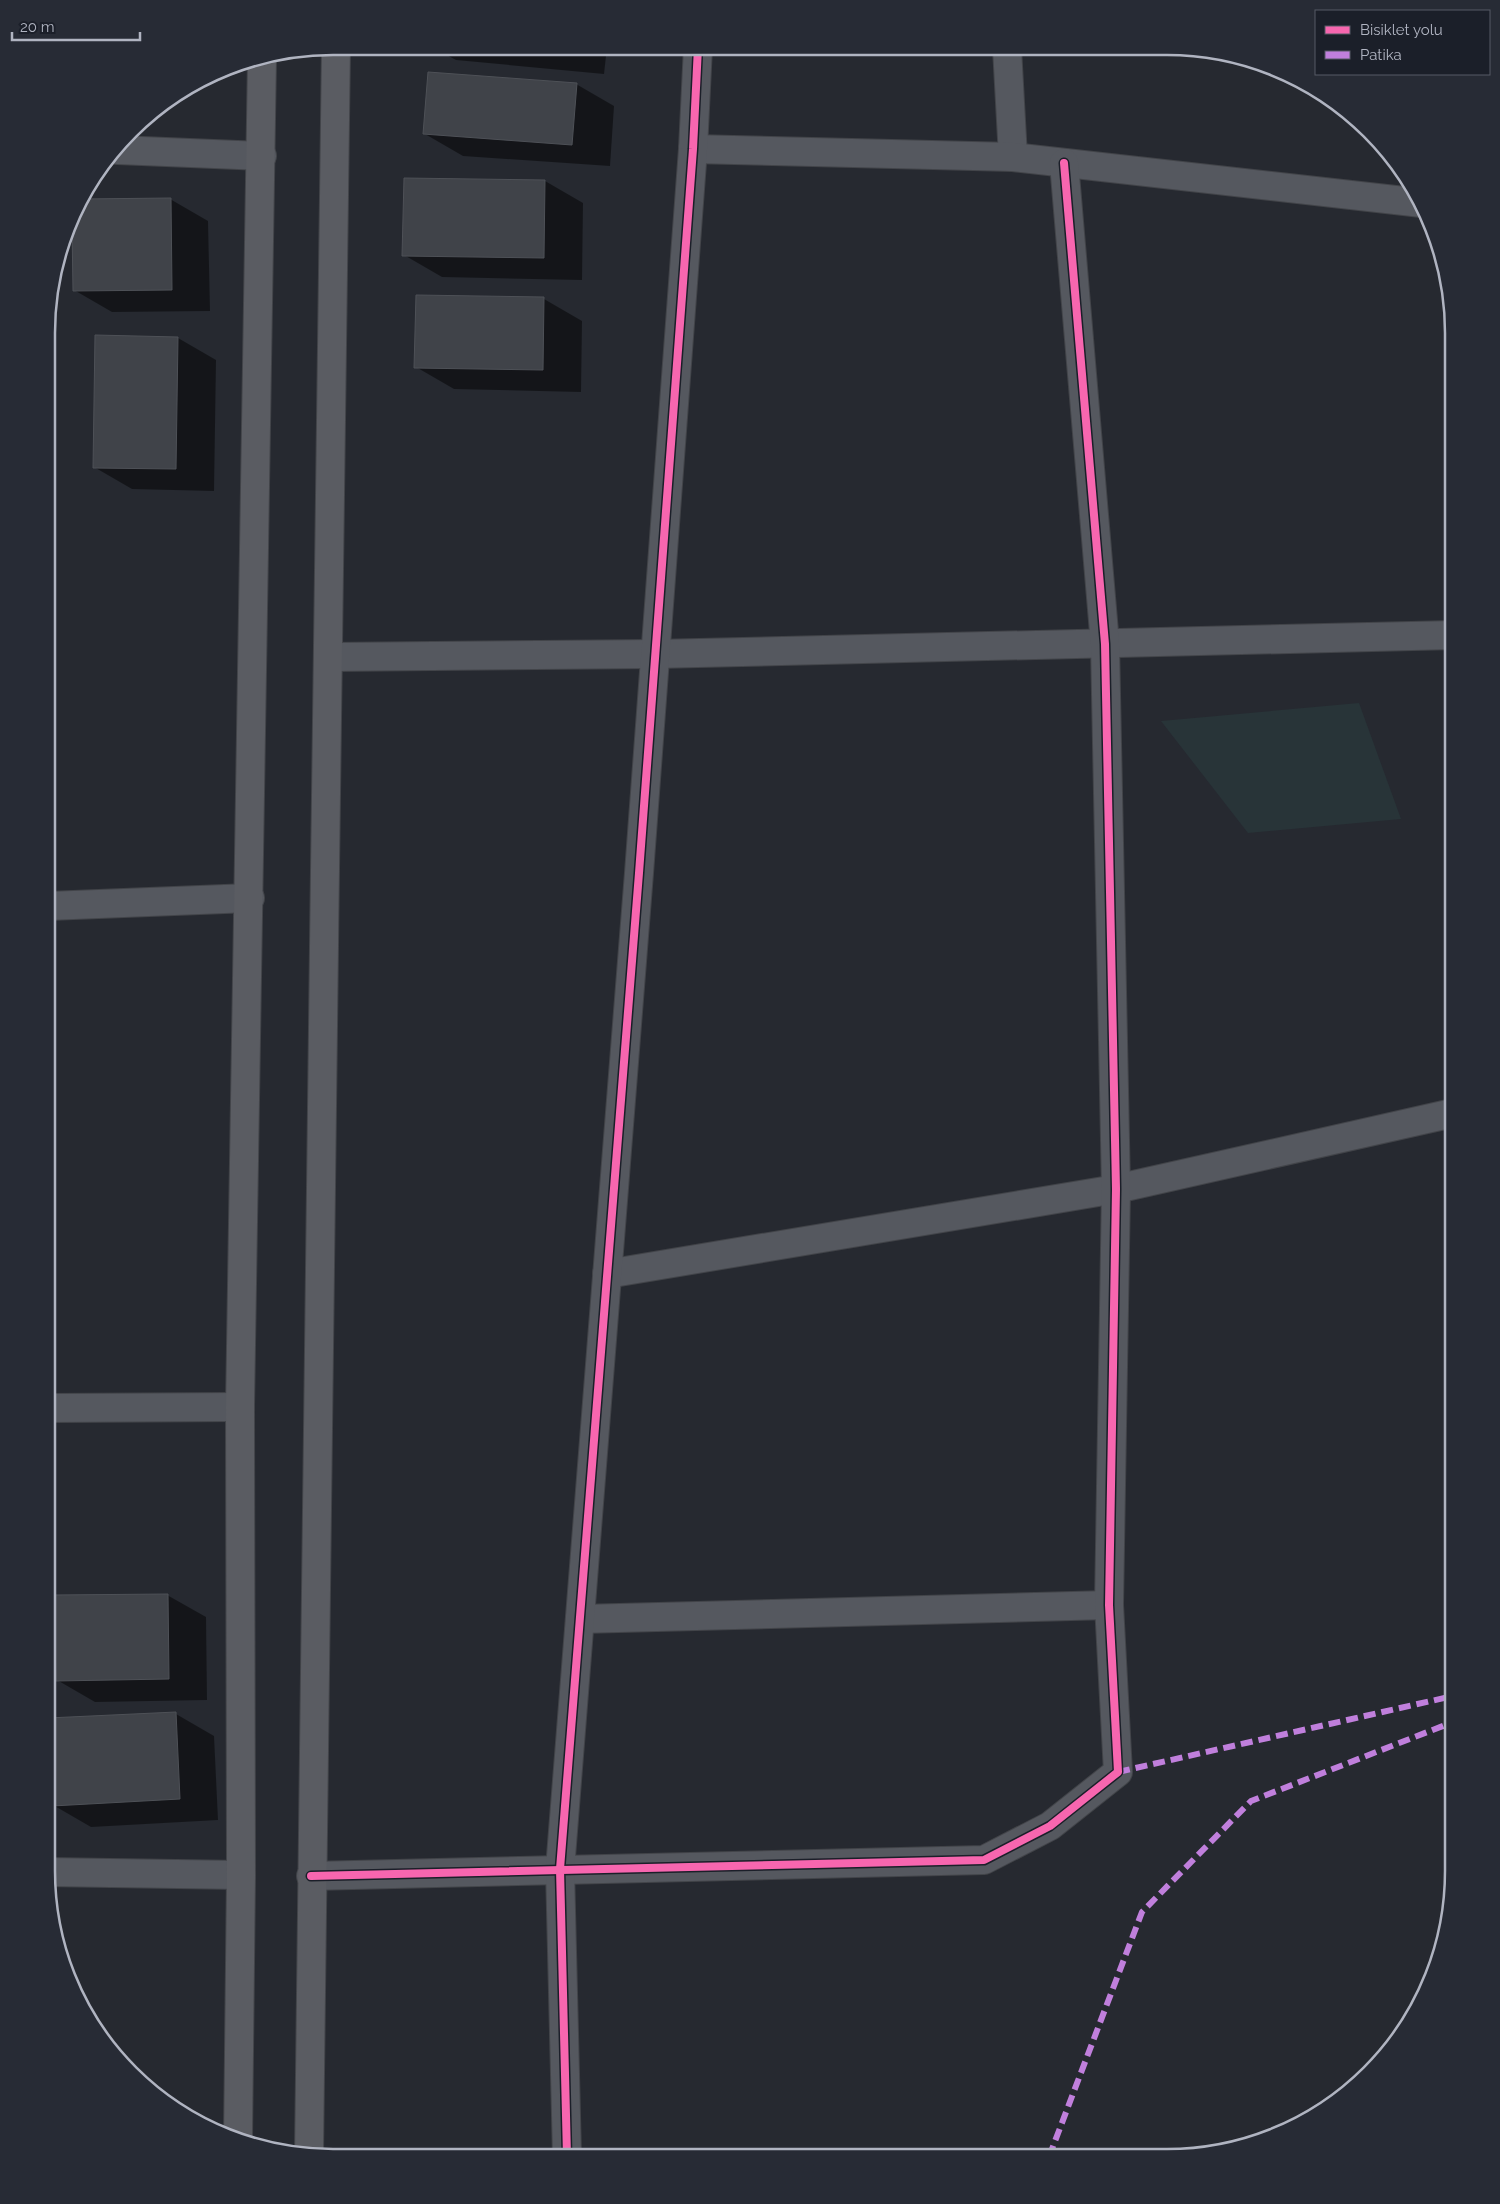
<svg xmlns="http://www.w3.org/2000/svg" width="1500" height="2204" font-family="Raleway,sans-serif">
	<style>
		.green { fill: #283438 }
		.shadow { fill: #0007 }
		.building { fill: #404349; stroke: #4e5157 }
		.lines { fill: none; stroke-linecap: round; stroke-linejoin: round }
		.minor-casing { stroke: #424449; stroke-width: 30 }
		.secondary-casing { stroke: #424449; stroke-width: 30 }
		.minor { stroke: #55585f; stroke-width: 28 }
		.secondary { stroke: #5a5c62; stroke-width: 28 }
		.quiet { stroke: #c07fdc; stroke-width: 6; stroke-dasharray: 12 6; stroke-linecap: butt }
		.cycleway-casing { stroke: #1b1f29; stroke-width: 11 }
		.cycleway { stroke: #f766af; stroke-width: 8 }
		.rim { fill: none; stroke: #b0b4c1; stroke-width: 2.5 }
	</style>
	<rect width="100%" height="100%" fill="#262930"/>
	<polygon class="green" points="1359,703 1401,819 1248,833 1161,721"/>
	<g class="shadow">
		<polygon points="432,47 607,47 604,74 456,60"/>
		<polygon points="576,84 614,106 610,166 463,156 425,134"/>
		<polygon points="545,181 583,203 582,280 442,277 404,255"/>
		<polygon points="170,199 208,221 210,311 112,312 74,290 73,223 81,200"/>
		<polygon points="417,296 544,299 582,321 581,392 454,389 416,367"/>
		<polygon points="178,338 216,360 214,491 132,489 94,467"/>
		<polygon points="167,1595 206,1617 207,1700 95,1702 57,1680"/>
		<polygon points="176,1714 214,1736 218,1820 91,1827 53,1805"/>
	</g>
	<g class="building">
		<polygon points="503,47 567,47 566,53"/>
		<polygon points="428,72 577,83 572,145 423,134"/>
		<polygon points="404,178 545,180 544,258 402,256"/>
		<polygon points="171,198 172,290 73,291 72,227 81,199"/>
		<polygon points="416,295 544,297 543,370 414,368"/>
		<polygon points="95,335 178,337 176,469 93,468"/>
		<polygon points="168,1594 169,1679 56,1681 54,1595"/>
		<polygon points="176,1712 180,1799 52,1806 48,1718"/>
	</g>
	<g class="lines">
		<g class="minor-casing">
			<g id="minor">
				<polyline points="1007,48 1013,157"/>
				<polyline points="693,149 1013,157 1422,203"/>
				<polyline points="118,150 262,156"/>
				<polyline points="329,657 655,654 1454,635"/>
				<polyline points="48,906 250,898"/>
				<polyline points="607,1274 1116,1189 1453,1113"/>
				<polyline points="47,1408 240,1407"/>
				<polyline points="580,1619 1109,1605"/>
				<polyline points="46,1872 241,1875"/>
				<polyline points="311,1876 984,1860 1050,1826 1118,1772 1109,1605 1116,1189 1105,644 1064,163"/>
				<polyline points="567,2156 560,1869 639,873 693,149 698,47"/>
			</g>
		</g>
		<g class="secondary-casing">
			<g id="secondary">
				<polyline points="238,2140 241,1875 240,1407 262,58"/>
				<path d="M309 2155C315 1452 328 749 336 46"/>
			</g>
		</g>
		<use href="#minor" class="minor"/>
		<use href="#secondary" class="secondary"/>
		<g class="quiet">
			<polyline points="1118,1772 1453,1696"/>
			<polyline points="1049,2157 1142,1912 1251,1801 1453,1722"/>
		</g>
		<g class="cycleway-casing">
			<g id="cycleway">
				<polyline points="311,1876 984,1860 1050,1826 1118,1772 1109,1605 1116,1189 1105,644 1064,163"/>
				<polyline points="567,2156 560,1869 639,873 693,149 698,47"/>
			</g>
		</g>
		<use href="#cycleway" class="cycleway"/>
	</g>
	<path d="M0 0H1500V2204H0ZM333 55H1167A278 278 0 0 1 1445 333V1871A278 278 0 0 1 1167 2149H333A278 278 0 0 1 55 1871V333A278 278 0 0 1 333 55Z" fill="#272b35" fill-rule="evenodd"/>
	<path class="rim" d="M333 55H1167A278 278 0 0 1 1445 333V1871A278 278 0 0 1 1167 2149H333A278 278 0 0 1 55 1871V333A278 278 0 0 1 333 55Z"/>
	<rect x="1315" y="10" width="175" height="65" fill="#1b1f29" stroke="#575b66"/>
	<rect x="1325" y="26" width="25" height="8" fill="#f766af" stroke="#575b66"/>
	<text x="1360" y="35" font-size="15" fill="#b0b4c1">Bisiklet yolu</text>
	<rect x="1325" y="51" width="25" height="8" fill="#c07fdc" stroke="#575b66"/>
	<text x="1360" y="60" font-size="15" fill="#b0b4c1">Patika</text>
	<path d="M12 32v8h128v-8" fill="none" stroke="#b0b4c1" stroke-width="2.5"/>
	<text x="20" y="32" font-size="15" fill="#b0b4c1" stroke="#1b1f29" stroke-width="4" paint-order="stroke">20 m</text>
</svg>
